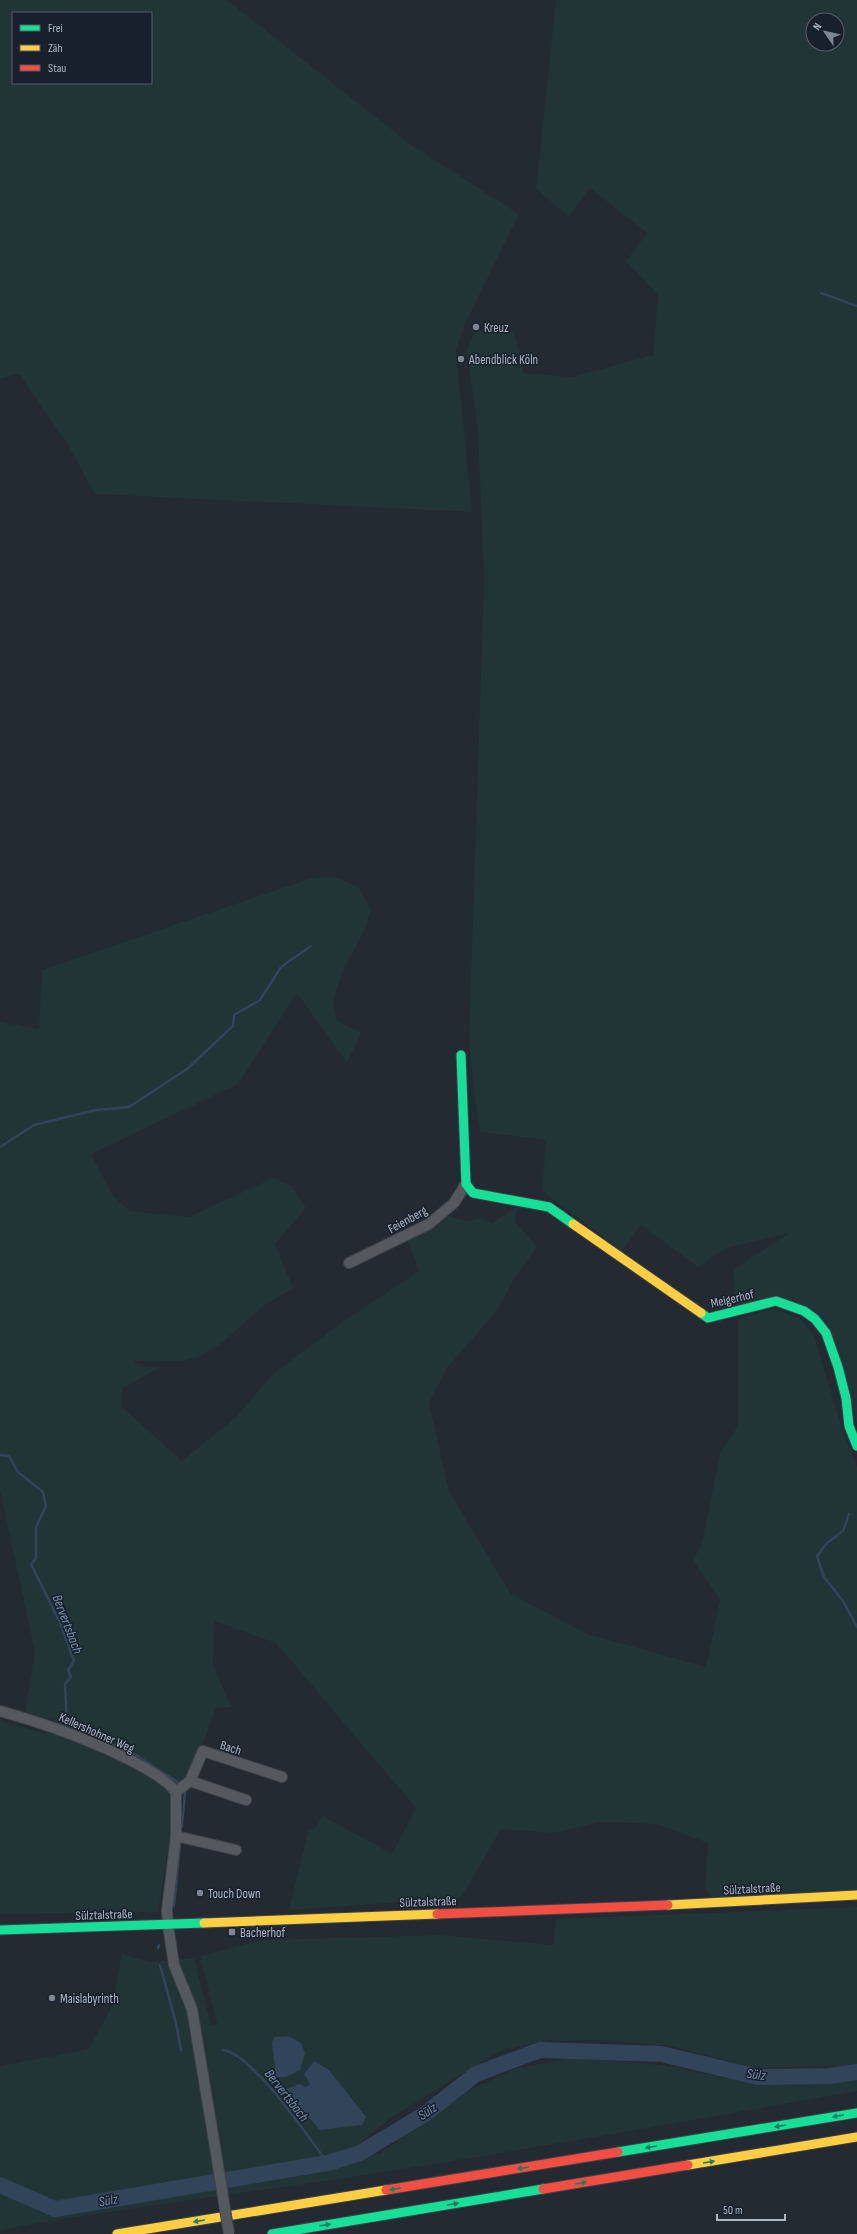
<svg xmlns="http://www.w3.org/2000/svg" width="857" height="2234" font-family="'Sofia Sans Condensed',sans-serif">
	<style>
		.green { fill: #213436; fill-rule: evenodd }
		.water { fill: #31445a }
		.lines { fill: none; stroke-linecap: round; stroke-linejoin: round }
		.stream { stroke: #31445a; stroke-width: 2.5 }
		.river { stroke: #31445a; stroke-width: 16 }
		.street-casing { stroke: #40444a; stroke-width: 12 }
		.fast-casing { stroke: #40444a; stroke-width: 11 }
		.slow-casing { stroke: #40444a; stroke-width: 11 }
		.jam-casing { stroke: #40444a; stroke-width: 11 }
		.street { stroke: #545960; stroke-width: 10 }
		.fast { stroke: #16e098; stroke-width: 9 }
		.slow { stroke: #ffcf43; stroke-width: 9 }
		.jam { stroke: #f24e42; stroke-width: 9 }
		.street-bridge-casing { stroke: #40444a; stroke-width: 12; stroke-linecap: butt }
		.street-bridge { stroke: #545960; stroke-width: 10 }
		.oneway { fill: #178062 }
		.poi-dot { fill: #7d8691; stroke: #18212b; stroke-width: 1.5 }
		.labels { text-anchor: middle; stroke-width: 3; stroke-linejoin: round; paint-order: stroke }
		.poi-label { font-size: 13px; fill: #adb7c4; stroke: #18212b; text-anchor: start }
		.street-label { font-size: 13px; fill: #adb7c4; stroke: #18212b }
		.water-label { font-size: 14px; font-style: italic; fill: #748fad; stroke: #18212b }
	</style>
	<rect width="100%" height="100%" fill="#242a31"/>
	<g class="green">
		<path d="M0 0H227L410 144 519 214 465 324 456 349 472 512 95 494 68 445 19 374 0 379ZM13 13H151V83H13Z"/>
		<path d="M556 0H857V1423L828 1331 808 1307 735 1308 734 1269 789 1233 726 1248 698 1267 641 1225 622 1251 542 1191 546 1140 480 1132 475 1100 469 1042 484 580 478 430 467 349 475 332H514L524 373 571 377 653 355 658 295 626 261 647 233 590 188 569 217 536 189ZM813 20H837V44H813Z"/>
		<path d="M335 877 359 888 371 909 366 927 342 972 333 1002 337 1021 361 1033 347 1063 297 993 238 1084 91 1154 113 1196 130 1211 189 1217 273 1178 292 1186 306 1208 275 1244 293 1288 262 1307 223 1342 199 1357 182 1361H134L138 1366 160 1367 122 1389 121 1406 182 1461 236 1417 273 1374 351 1316 419 1271 408 1241 427 1231 445 1215 468 1221 481 1218 492 1223 518 1206 515 1221 537 1247 514 1279 496 1312 447 1368 429 1403 449 1491 510 1593 587 1634 706 1667 720 1600 693 1560 702 1543 720 1453 738 1426V1318L774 1309 800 1318 814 1336 842 1429 857 1467V1890L713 1898 705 1888 708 1843 656 1824 599 1822 554 1833 501 1829 461 1898 289 1910 309 1828 314 1830 323 1816 392 1854 416 1808 276 1643 214 1621 213 1665 231 1707 216 1708C209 1726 194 1778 177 1786L121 1750 53 1720 25 1712 35 1652 0 1490V1022L39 1029 42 970 312 878Z"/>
		<polygon points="0,1721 41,1732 56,1734 102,1751 143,1770 167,1789 173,1798 174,1812 158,1912 0,1914"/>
		<path d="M857 1907V2064L842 2066 754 2068 671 2046 604 2040 547 2041 499 2051 389 2119 355 2147 379 2154 462 2094 516 2068 575 2058 662 2065 748 2082 794 2085 857 2079V2091C699 2119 542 2147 384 2172 256 2192 127 2207 0 2230V2066L89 2049 111 2008 122 1954 149 1962 194 1958 211 2025 217 2024 200 1956 263 1940 440 1935 553 1945 556 1919ZM310 2083V2120L284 2090 306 2088Z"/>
	</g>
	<g class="water">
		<polygon points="288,2036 301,2043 305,2053 300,2070 286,2077 276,2077 272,2042 275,2037"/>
		<polygon points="314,2061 329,2070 366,2117 362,2125 320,2130 284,2090 299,2084 306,2087 310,2084 304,2074"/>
	</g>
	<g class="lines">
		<g class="stream">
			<polyline points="821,293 857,306"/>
			<polyline points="0,1147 34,1125 96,1110 129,1107 187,1069 233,1026 234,1015 260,1000 281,967 311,946"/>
			<polyline points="0,1455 9,1456 18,1472 43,1492 46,1506 36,1527 36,1558 31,1564 61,1625 74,1661 68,1670 71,1677 65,1684 67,1726 136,1755 179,1783"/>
			<polyline points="849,1514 843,1531 827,1543 817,1556 824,1577 843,1601 857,1627"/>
			<polyline points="182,1827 185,1792"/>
			<polyline points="174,1906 180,1845"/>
			<polyline points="158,1948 159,1945"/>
			<polyline points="160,1965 176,2023 181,2050"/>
			<path d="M223 2050C254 2055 307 2136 328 2163"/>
		</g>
		<polyline class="river" points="0,2185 55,2209 328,2163 360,2153 425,2114 476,2074 540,2050 661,2054 758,2077 829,2076 857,2072"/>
		<g class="street-casing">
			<g id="street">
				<polyline points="349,1263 429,1224 454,1203 466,1184"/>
				<path d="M0 1711C47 1724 91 1740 134 1762 148 1770 166 1779 176 1792V1836L167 1910 168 1925 174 1965 192 2009 215 2147"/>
				<polyline points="190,1781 246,1800"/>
				<polyline points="176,1792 190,1781 203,1751 282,1777"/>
				<polyline points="176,1836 236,1850"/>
			</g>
		</g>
		<g class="fast-casing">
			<g id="fast">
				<polyline points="461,1055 466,1184 473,1193 549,1207 573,1224"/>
				<polyline points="701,1313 708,1318 776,1301 804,1311 815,1319 826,1333 838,1367 846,1398 849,1426 857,1446"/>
				<polyline points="0,1930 204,1923"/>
				<polyline points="618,2152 857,2113"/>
				<polyline points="272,2234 543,2189"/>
			</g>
		</g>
		<g class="slow-casing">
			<g id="slow">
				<polyline points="573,1224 701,1313"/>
				<polyline points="668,1905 857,1895"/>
				<polyline points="204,1923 437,1914"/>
				<polyline points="688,2165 857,2137"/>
				<polyline points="117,2234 386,2190"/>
			</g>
		</g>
		<g class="jam-casing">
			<g id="jam">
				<polyline points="437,1914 668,1905"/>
				<polyline points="543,2189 688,2165"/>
				<polyline points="386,2190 618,2152"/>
			</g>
		</g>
		<use href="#street" class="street"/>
		<use href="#fast" class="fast"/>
		<use href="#slow" class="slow"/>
		<use href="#jam" class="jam"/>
		<g class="street-bridge-casing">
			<polyline id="street-bridge" points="215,2147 229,2234"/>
		</g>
		<use href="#street-bridge" class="street-bridge"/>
	</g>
	<defs><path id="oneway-solid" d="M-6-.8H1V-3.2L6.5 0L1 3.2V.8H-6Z"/></defs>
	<g class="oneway">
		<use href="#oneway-solid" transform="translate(838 2116) rotate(171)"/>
		<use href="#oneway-solid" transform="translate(780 2126) rotate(171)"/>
		<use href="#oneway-solid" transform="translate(651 2147) rotate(171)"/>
		<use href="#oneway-solid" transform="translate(709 2162) rotate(-9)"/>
		<use href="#oneway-solid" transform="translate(523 2168) rotate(171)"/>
		<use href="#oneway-solid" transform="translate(581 2183) rotate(-9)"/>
		<use href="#oneway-solid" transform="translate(395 2189) rotate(171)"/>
		<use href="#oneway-solid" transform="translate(453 2204) rotate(-9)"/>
		<use href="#oneway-solid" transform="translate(199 2221) rotate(171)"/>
		<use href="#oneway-solid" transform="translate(325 2225) rotate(-9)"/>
	</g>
	<g class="poi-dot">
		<circle cx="476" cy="327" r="4"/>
		<circle cx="461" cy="359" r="4"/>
		<circle cx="200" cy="1893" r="4"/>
		<rect x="228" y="1928" width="8" height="8" rx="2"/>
		<circle cx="52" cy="1998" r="4"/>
	</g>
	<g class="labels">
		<g class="poi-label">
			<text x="484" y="332">Kreuz</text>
			<text x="469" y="364">Abendblick Köln</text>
			<text x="208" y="1898">Touch Down</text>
			<text x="240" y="1937">Bacherhof</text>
			<text x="60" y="2003">Maislabyrinth</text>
		</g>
		<g class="street-label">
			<text transform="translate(407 1219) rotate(-29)" y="5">Feienberg</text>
			<text transform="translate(732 1298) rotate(-13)" y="5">Meigerhof</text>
			<text transform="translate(97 1732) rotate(24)" y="5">Kellershohner Weg</text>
			<text transform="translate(231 1747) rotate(18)" y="5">Bach</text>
			<text transform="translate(752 1888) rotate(-3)" y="5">Sülztalstraße</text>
			<text transform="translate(428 1901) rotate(-2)" y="5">Sülztalstraße</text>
			<text transform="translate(104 1914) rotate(-2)" y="5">Sülztalstraße</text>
		</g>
		<g class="water-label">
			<text transform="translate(68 1624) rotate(69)" y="5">Bervertsbach</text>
			<text transform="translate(756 2074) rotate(7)" y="5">Sülz</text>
			<text transform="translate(287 2095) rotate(52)" y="5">Bervertsbach</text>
			<text transform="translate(427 2111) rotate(-35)" y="5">Sülz</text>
			<text transform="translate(108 2200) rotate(-10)" y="5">Sülz</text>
		</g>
	</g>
	<rect x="12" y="12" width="140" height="72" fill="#18212b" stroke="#545d68"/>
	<rect x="20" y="25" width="20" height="6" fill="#16e098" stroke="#545d68"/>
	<text x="48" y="32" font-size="12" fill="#adb7c4">Frei</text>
	<rect x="20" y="45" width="20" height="6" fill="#ffcf43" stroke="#545d68"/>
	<text x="48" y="52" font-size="12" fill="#adb7c4">Zäh</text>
	<rect x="20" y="65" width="20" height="6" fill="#f24e42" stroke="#545d68"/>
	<text x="48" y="72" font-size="12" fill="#adb7c4">Stau</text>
	<g transform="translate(825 32) rotate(304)"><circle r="19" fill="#18212b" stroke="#545d68"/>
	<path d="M0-3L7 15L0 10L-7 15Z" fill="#7d8691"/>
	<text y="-6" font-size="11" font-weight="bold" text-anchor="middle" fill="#adb7c4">N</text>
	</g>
	<path d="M717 2214v6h68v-6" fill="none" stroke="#adb7c4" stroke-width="2"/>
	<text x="723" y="2214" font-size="12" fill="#adb7c4" stroke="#18212b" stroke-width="3" paint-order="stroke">50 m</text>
</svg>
